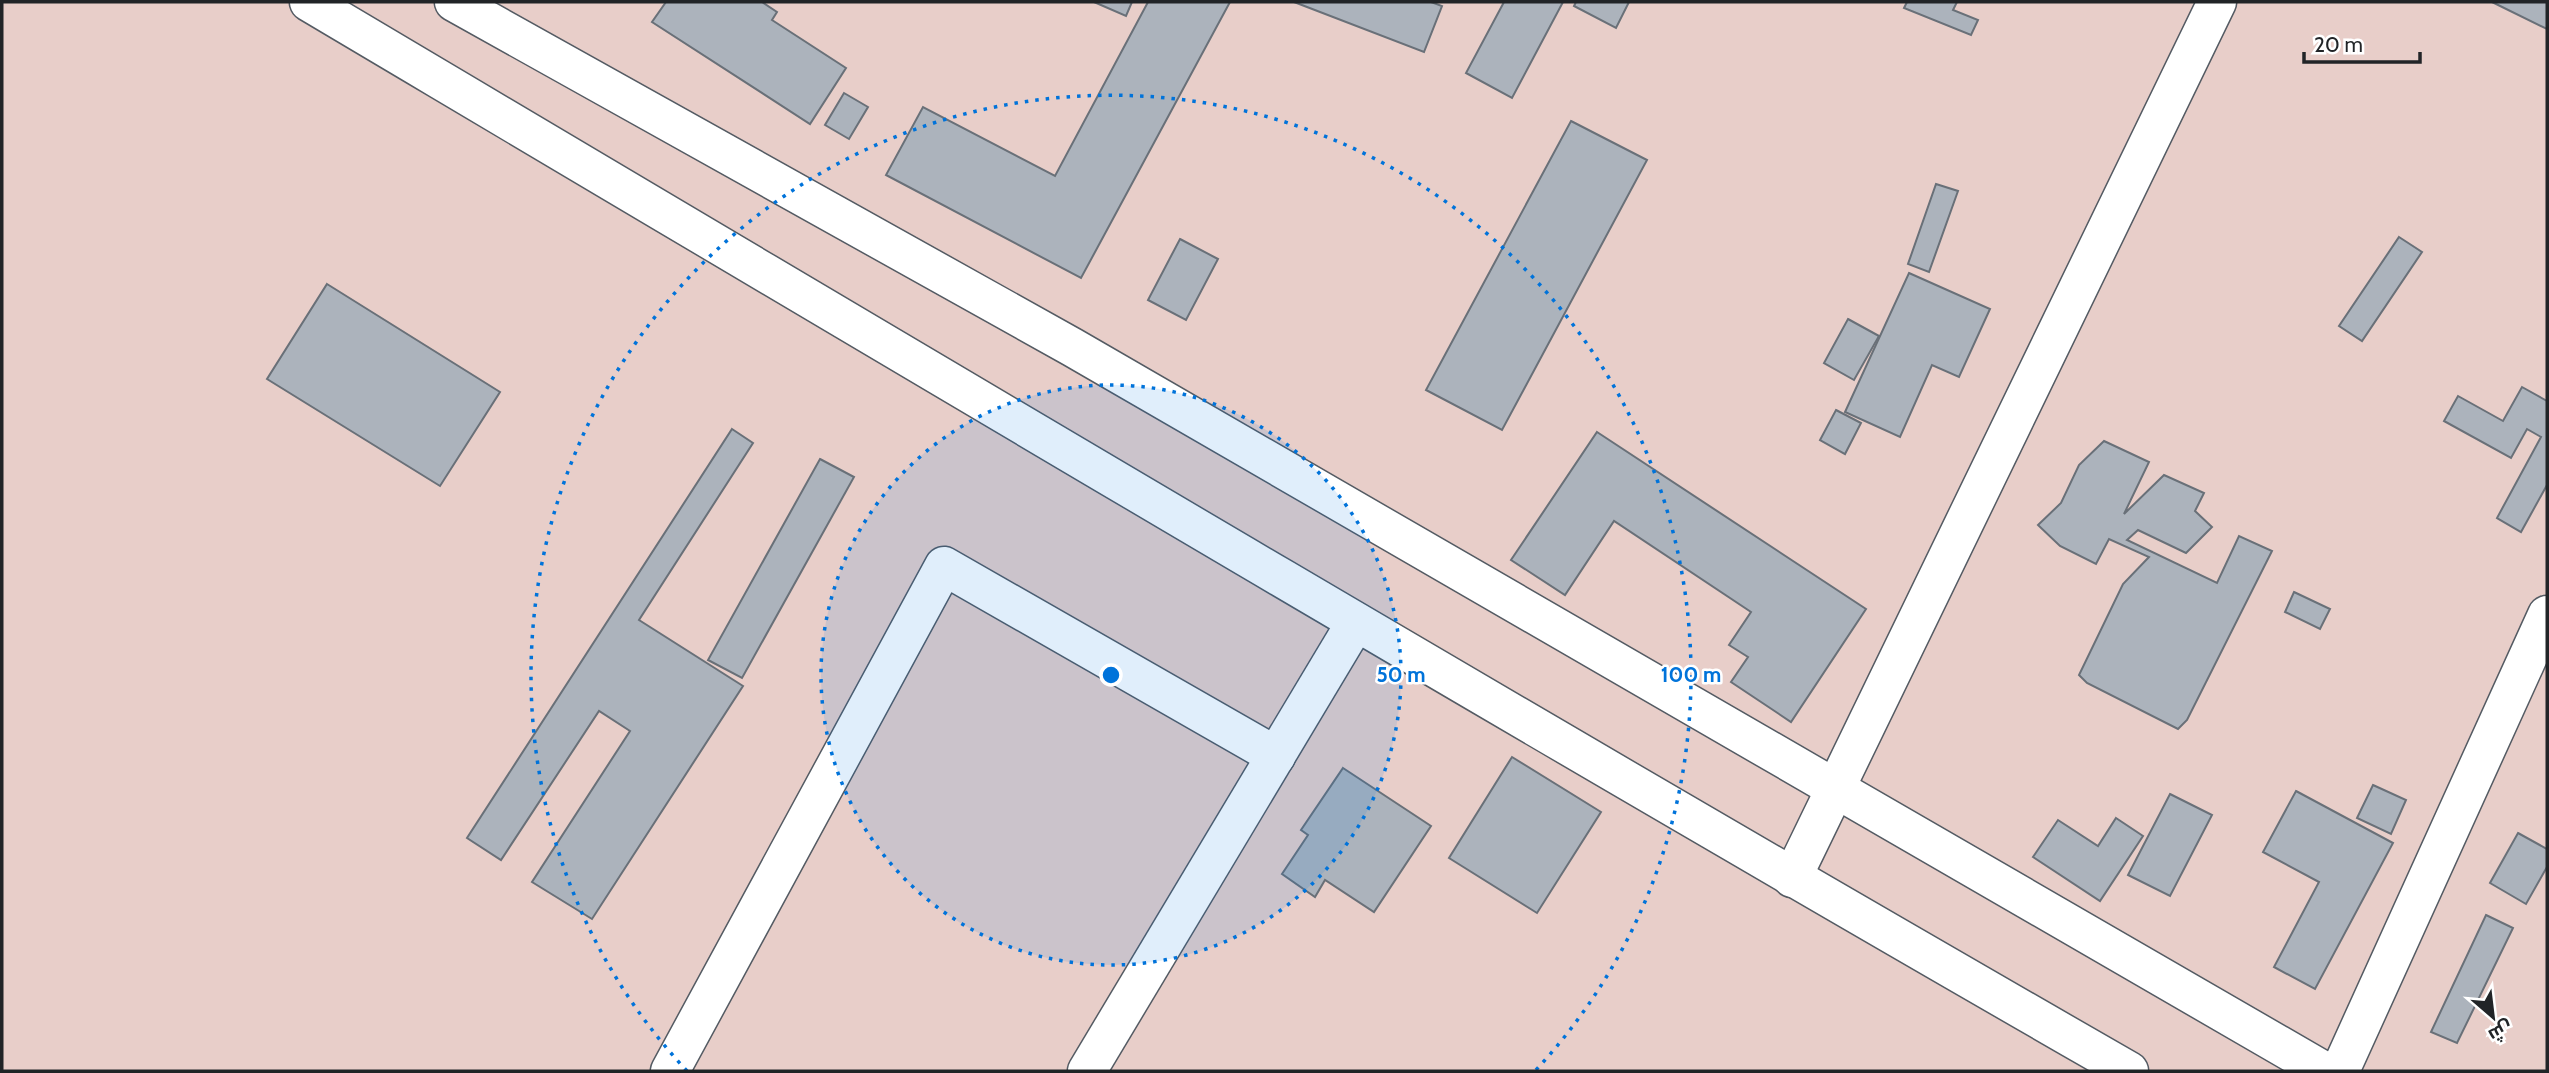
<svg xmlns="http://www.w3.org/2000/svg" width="2549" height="1073" font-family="Cabin,Cairo,sans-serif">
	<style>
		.industrial { fill: #e8cec9 }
		.building { fill: #acb3bc; stroke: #697078; stroke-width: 2 }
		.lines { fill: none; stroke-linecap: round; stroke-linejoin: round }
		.minor-casing { stroke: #545b63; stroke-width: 41 }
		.minor { stroke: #fff; stroke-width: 38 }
		.ring { fill: none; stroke: #0073da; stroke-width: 3.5; stroke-dasharray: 3.5 7 }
		.centre { fill: #0073da; stroke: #fff; stroke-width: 3.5 }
		.ring-label { font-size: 21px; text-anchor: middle; font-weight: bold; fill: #0073da; stroke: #fff; stroke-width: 5; stroke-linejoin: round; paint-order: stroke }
	</style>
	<rect width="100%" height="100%" fill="#d8dfe8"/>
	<rect class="industrial" x="2" y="2" width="2545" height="1069"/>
	<g class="building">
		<polygon points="666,2 762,2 777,12 772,20 846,68 810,124 652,22"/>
		<polygon points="1094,2 1132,2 1126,16"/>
		<polygon points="1148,2 1230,2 1081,278 886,175 923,107 1055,176"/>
		<polygon points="1294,2 1431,2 1442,6 1424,52"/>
		<polygon points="1504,2 1563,2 1512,98 1466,73"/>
		<polygon points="1576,2 1629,2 1616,28 1574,6"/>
		<polygon points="1907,2 1957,2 1953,10 1978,20 1971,35 1904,8"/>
		<polygon points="2492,2 2547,2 2547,29"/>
		<polygon points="844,93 868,107 849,139 825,125"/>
		<polygon points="1571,121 1647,160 1502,430 1426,390"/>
		<polygon points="1936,184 1958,191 1929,272 1908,264"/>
		<polygon points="2399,237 2422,252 2362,341 2339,326"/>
		<polygon points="1180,239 1218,259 1186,320 1148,300"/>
		<polygon points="1909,273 1990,309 1959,377 1932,365 1900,437 1845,412"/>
		<polygon points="327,284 500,392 440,486 267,379"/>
		<polygon points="1848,319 1879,336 1854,380 1824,363"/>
		<polygon points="2522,387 2547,401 2547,485 2521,532 2497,518 2541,437 2527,429 2511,458 2444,421 2458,396 2503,421"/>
		<polygon points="1836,410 1861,423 1845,454 1820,440"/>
		<polygon points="732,429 753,443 639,620 743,686 592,919 532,882 630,731 599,711 501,860 467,838"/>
		<polygon points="1597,432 1866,609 1791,722 1731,682 1748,657 1729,645 1751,612 1614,521 1565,595 1511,560"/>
		<polygon points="2104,441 2149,462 2124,514 2164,475 2204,493 2195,511 2212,527 2186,553 2138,530 2127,540 2217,583 2239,536 2272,551 2187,720 2178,729 2087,683 2079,675 2123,584 2149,557 2109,539 2096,564 2060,546 2038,525 2061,503 2079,465"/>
		<polygon points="820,459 854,477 742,678 708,660"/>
		<polygon points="2294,592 2330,609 2320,629 2285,612"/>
		<polygon points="1512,757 1601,812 1537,913 1449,858"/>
		<polygon points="1343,768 1431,826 1374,912 1325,880 1315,897 1282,874 1308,835 1301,830"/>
		<polygon points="2373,785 2406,800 2391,834 2357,818"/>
		<polygon points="2296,791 2393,843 2315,989 2274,967 2319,882 2263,852"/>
		<polygon points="2170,794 2212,815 2170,896 2128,875"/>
		<polygon points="2116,818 2143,836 2100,901 2033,857 2058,820 2098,846"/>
		<polygon points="2518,833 2547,849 2547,867 2526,904 2490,883"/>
		<polygon points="2486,915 2513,928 2457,1043 2431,1032"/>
	</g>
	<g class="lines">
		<g class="minor-casing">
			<g id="minor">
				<path d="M309 2C914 361 1519 721 2129 1071"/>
				<polyline points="454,2 1072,347 2324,1071"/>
				<polyline points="1792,878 2217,2"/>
				<polyline points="670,1071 944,566 1276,756"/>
				<polyline points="1087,1071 1356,622"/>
				<polyline points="2340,1071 2547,615"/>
			</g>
		</g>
		<use href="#minor" class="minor"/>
	</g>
	<circle cx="1111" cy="675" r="290" fill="#0073da" fill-opacity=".12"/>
	<g class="ring">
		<circle cx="1111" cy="675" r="290"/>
		<path d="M687 1071A580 580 0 1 1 1535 1071"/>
	</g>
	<circle cx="1111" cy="675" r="10" class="centre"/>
	<g class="ring-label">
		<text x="1401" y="682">50 m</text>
		<text x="1691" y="682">100 m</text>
	</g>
	<rect width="2549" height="1073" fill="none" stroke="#212427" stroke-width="7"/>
	<g transform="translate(2493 1017) rotate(152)" stroke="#ffffff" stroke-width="5" paint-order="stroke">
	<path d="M0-5L12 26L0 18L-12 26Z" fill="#212427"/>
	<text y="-10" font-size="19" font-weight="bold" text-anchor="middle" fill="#212427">ش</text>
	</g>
	<path d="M2304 52v10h116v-10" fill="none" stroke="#212427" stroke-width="3.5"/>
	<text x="2314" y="52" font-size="21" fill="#212427" stroke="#ffffff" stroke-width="5" paint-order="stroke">20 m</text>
</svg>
